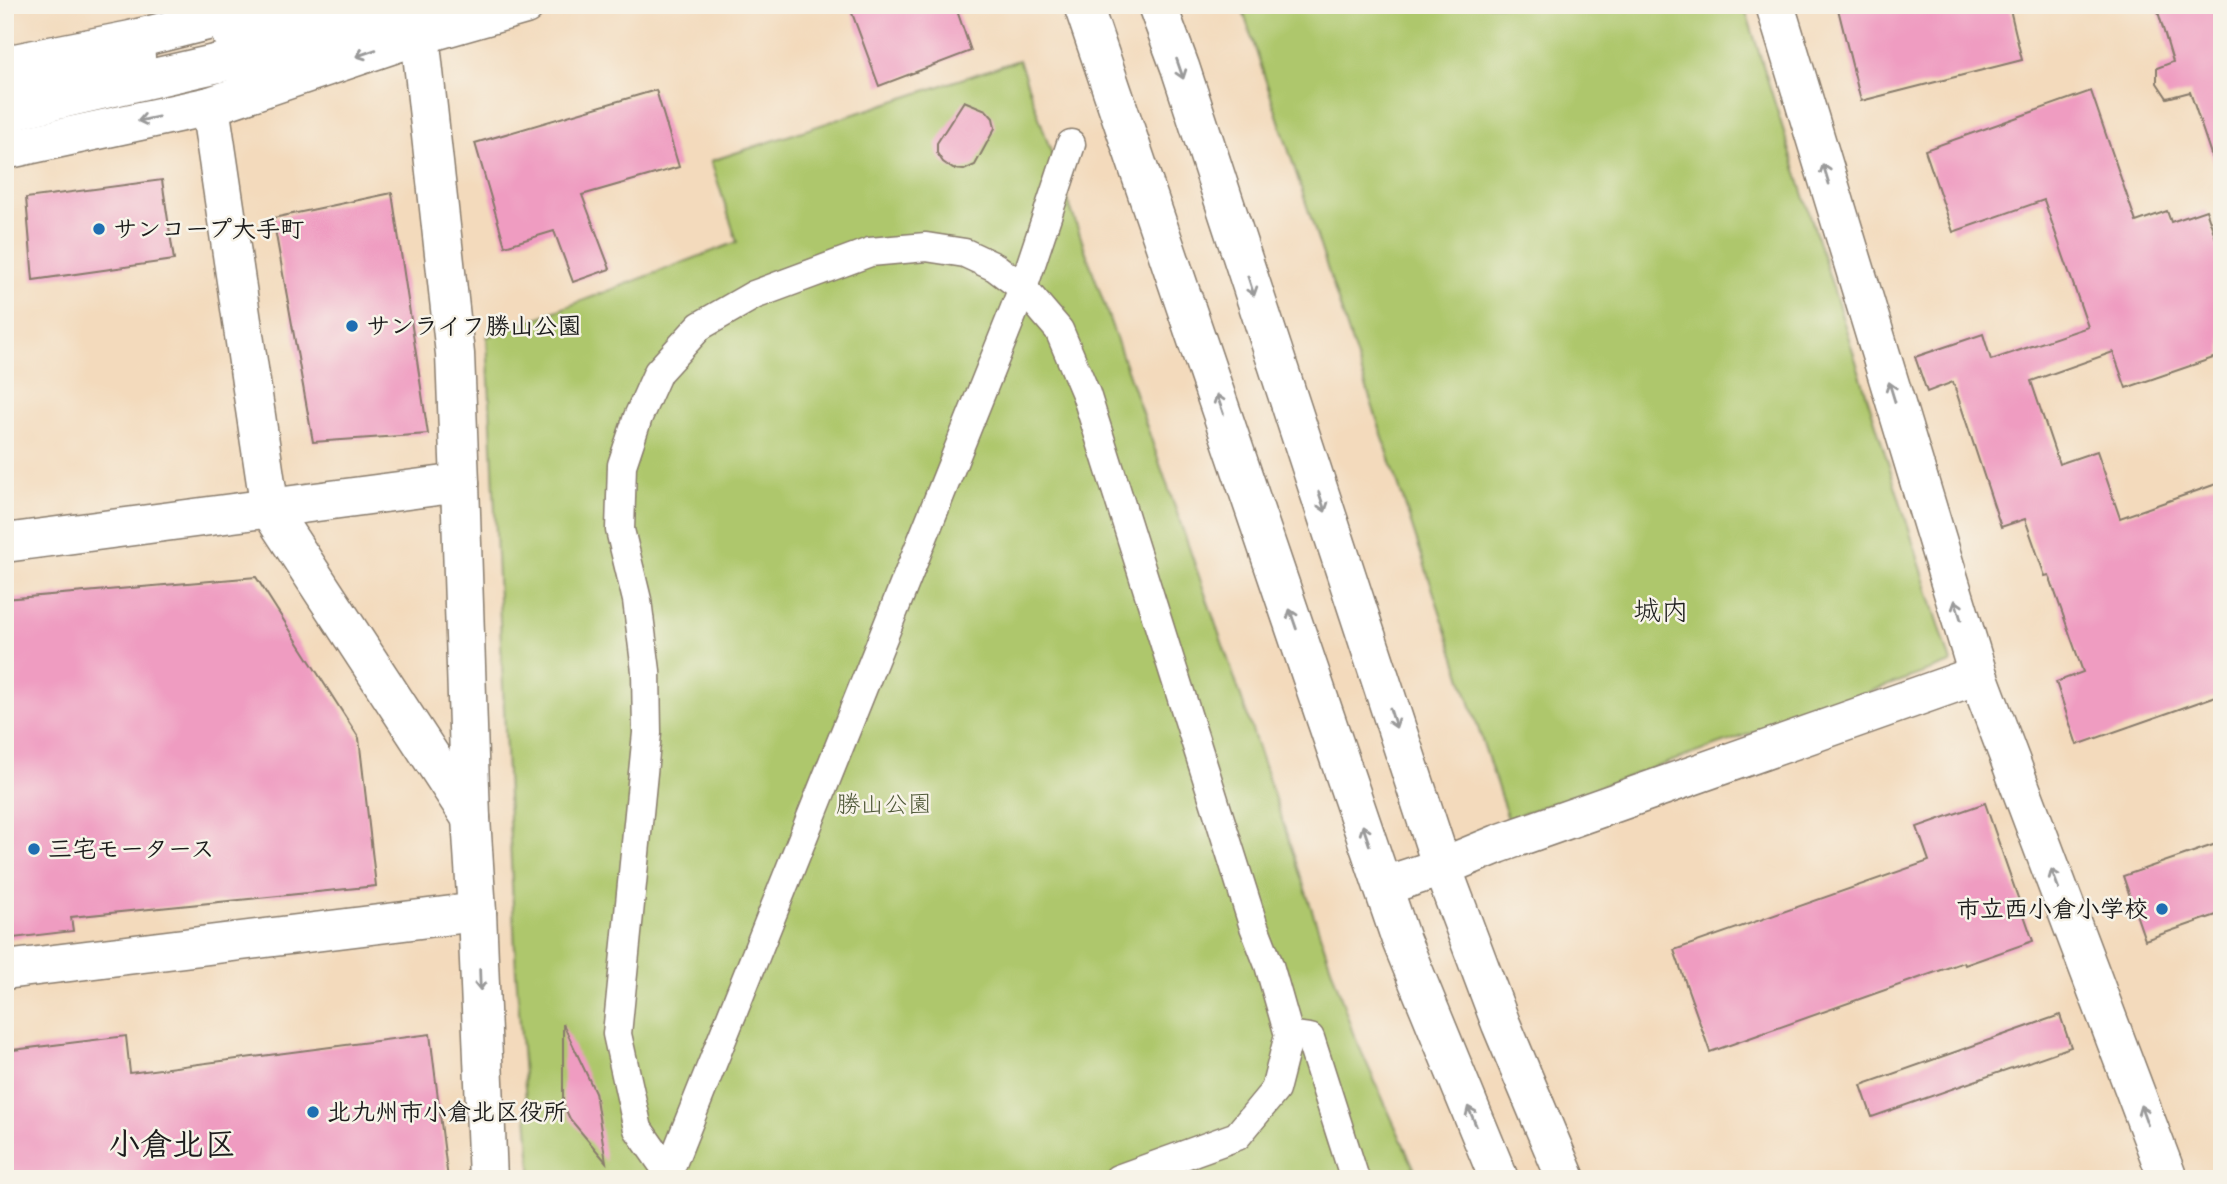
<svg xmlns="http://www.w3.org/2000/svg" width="2227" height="1184" font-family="'Indie Flower','Klee One',sans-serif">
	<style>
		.green { fill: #aec76c; stroke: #657244; stroke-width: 2 }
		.building { fill: #ef9cc1 }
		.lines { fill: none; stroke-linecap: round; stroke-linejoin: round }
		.pedestrian-casing { stroke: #887b6c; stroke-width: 31 }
		.minor-casing { stroke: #887b6c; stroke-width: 41 }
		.tertiary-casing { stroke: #887b6c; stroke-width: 41 }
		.motorway-casing { stroke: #887b6c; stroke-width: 41 }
		.pedestrian { stroke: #fff; stroke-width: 28 }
		.minor { stroke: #fff; stroke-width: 38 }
		.tertiary { stroke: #fff; stroke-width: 38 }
		.motorway { stroke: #fff; stroke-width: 38 }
		.oneway { stroke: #999 }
		.poi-dot { fill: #1f6fb2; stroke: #f7f3e8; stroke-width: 2.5 }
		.labels { text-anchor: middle; stroke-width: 5; stroke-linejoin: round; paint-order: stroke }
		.poi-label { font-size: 24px; font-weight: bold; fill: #1c1c1c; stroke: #f7f3e8; text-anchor: start }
		.park-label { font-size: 24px; fill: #4f5838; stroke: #f7f3e8 }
		.quarter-label { font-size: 28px; fill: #1c1c1c; stroke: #f7f3e8 }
		.district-label { font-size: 32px; font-weight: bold; fill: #1c1c1c; stroke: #f7f3e8 }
	</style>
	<rect width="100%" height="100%" fill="#f7f3e8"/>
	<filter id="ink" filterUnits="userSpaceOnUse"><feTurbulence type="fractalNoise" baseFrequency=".0143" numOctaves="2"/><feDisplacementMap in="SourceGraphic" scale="14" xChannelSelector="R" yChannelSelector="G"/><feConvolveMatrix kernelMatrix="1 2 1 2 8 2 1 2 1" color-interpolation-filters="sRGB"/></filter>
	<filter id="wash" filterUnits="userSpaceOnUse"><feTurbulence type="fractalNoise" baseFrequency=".00686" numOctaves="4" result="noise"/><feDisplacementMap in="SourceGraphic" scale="28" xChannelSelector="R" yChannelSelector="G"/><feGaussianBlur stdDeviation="1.57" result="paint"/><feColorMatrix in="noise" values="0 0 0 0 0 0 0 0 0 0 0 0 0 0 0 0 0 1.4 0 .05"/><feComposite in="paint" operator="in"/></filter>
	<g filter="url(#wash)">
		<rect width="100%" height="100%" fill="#f3dabc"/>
		<g class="green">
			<polygon points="1241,5 1744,5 1951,663 1508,819"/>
			<polygon points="1019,60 1238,688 1353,1033 1419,1179 532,1179 516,972 487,337 737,242 711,161"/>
		</g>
		<g id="blocks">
			<g class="building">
				<polygon points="849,5 955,5 971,51 879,86"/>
				<polygon points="1837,5 2009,5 2022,60 1861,101"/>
				<polygon points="2156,5 2222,5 2222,168 2216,169 2190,92 2167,98 2157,83 2157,68 2173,62"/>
				<polygon points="656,90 679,167 582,195 610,269 573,282 554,231 505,246 475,143"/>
				<polygon points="2091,91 2136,222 2167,211 2171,222 2206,210 2222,256 2222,355 2126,388 2113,352 2031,381 2059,464 2097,451 2120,518 2222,482 2222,694 2077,745 2056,682 2083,672 2049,575 2045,576 2025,519 2001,527 1953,382 1927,392 1915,357 1983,334 1991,360 2088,327 2044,200 1953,232 1925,150"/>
				<polygon points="964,101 986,110 993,118 995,128 975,165 964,170 953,169 943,162 937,153 937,143"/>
				<polygon points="162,180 174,260 33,280 26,198"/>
				<polygon points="392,193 428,434 313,442 273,218"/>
				<polygon points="256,577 359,738 376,886 71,917 73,931 5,939 5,599"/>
				<polygon points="1985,803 2033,941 1965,965 1964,962 1710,1052 1674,950 1929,861 1917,827"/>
				<polygon points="2222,842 2222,913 2145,940 2123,876"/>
				<polygon points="2060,1015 2071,1047 1872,1117 1861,1085"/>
				<polygon points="563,1024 595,1092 606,1162 570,1119 563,1104"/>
				<polygon points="430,1034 448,1179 5,1179 5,1051 126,1036 130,1073"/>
			</g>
		</g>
	</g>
	<g filter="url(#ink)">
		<use href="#blocks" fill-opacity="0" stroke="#887b6c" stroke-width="2"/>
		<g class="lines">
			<g class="pedestrian-casing">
				<g id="pedestrian">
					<polyline points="1289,1035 1310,1038 1355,1179"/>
					<polyline points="666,1179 1023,288 1071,144"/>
					<polyline points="673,1179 638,1129 617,1034 647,733 646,671 637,600 620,530 622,465 638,417 658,372 700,326 754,295 870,252 926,247 965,253 995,267 1023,288 1059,330 1086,394 1253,924 1269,965 1289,1035 1275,1090 1237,1136 1118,1179"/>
				</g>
			</g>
			<g class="minor-casing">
				<g id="minor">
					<polyline points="1775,5 1978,675 2168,1179"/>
					<polyline points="420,35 455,354 460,483"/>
					<polyline points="5,150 210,106 420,35 525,5"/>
					<polyline points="1384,886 1442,867 1498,844 1978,675"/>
					<polyline points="477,912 488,1179"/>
				</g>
			</g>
			<g class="tertiary-casing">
				<g id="tertiary">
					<polyline points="1083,5 1401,940 1499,1179"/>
					<polyline points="1157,5 1180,67 1442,867 1501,1024 1566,1179"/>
					<polyline points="231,34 334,5"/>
					<polyline points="5,87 136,57"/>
					<polyline points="210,106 270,510 471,818"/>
					<polyline points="5,543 460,483 471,818 477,912 5,970"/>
				</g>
			</g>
			<g class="motorway-casing">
				<g id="motorway">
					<polyline points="5,65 131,40 271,5"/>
					<polyline points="5,112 232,60 416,5"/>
				</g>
			</g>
			<use href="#pedestrian" class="pedestrian"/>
			<use href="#minor" class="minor"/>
			<use href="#tertiary" class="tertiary"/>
			<use href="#motorway" class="motorway"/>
		</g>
		<defs><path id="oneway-shaft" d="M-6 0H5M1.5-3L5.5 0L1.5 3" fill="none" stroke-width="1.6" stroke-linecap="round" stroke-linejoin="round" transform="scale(1.75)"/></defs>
		<g class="oneway">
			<use href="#oneway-shaft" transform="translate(366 53) rotate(161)"/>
			<use href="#oneway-shaft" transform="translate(1180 69) rotate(71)"/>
			<use href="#oneway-shaft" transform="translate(148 119) rotate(168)"/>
			<use href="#oneway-shaft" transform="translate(1826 174) rotate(-107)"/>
			<use href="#oneway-shaft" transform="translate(1251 286) rotate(72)"/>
			<use href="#oneway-shaft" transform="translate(1892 392) rotate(-107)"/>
			<use href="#oneway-shaft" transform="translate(1220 404) rotate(-109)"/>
			<use href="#oneway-shaft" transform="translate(1322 502) rotate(72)"/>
			<use href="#oneway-shaft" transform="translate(1958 610) rotate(-107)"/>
			<use href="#oneway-shaft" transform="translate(1293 619) rotate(-109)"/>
			<use href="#oneway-shaft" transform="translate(1393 718) rotate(72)"/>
			<use href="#oneway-shaft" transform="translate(1366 835) rotate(-109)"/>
			<use href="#oneway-shaft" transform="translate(2055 879) rotate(-111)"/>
			<use href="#oneway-shaft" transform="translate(480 980) rotate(88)"/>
			<use href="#oneway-shaft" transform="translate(2144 1115) rotate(-110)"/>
			<use href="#oneway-shaft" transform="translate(1472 1116) rotate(-113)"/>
		</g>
	</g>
	<g class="poi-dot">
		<circle cx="99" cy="229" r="7"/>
		<circle cx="352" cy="326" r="7"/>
		<circle cx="34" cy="849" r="7"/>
		<circle cx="2162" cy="909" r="7"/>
		<circle cx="313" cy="1112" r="7"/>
	</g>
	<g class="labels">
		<g class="poi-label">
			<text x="113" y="237">サンコープ大手町</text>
			<text x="366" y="334">サンライフ勝山公園</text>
			<text x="48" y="857">三宅モータース</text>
			<text x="2148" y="917" text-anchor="end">市立西小倉小学校</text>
			<text x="327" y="1120">北九州市小倉北区役所</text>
		</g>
		<g class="park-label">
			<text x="884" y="812">勝山公園</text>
		</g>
		<g class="quarter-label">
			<text x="1661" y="620">城内</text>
		</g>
		<g class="district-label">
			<text x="172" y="1155">小倉北区</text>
		</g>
	</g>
	<rect width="2227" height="1184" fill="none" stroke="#f7f3e8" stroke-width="28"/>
</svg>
